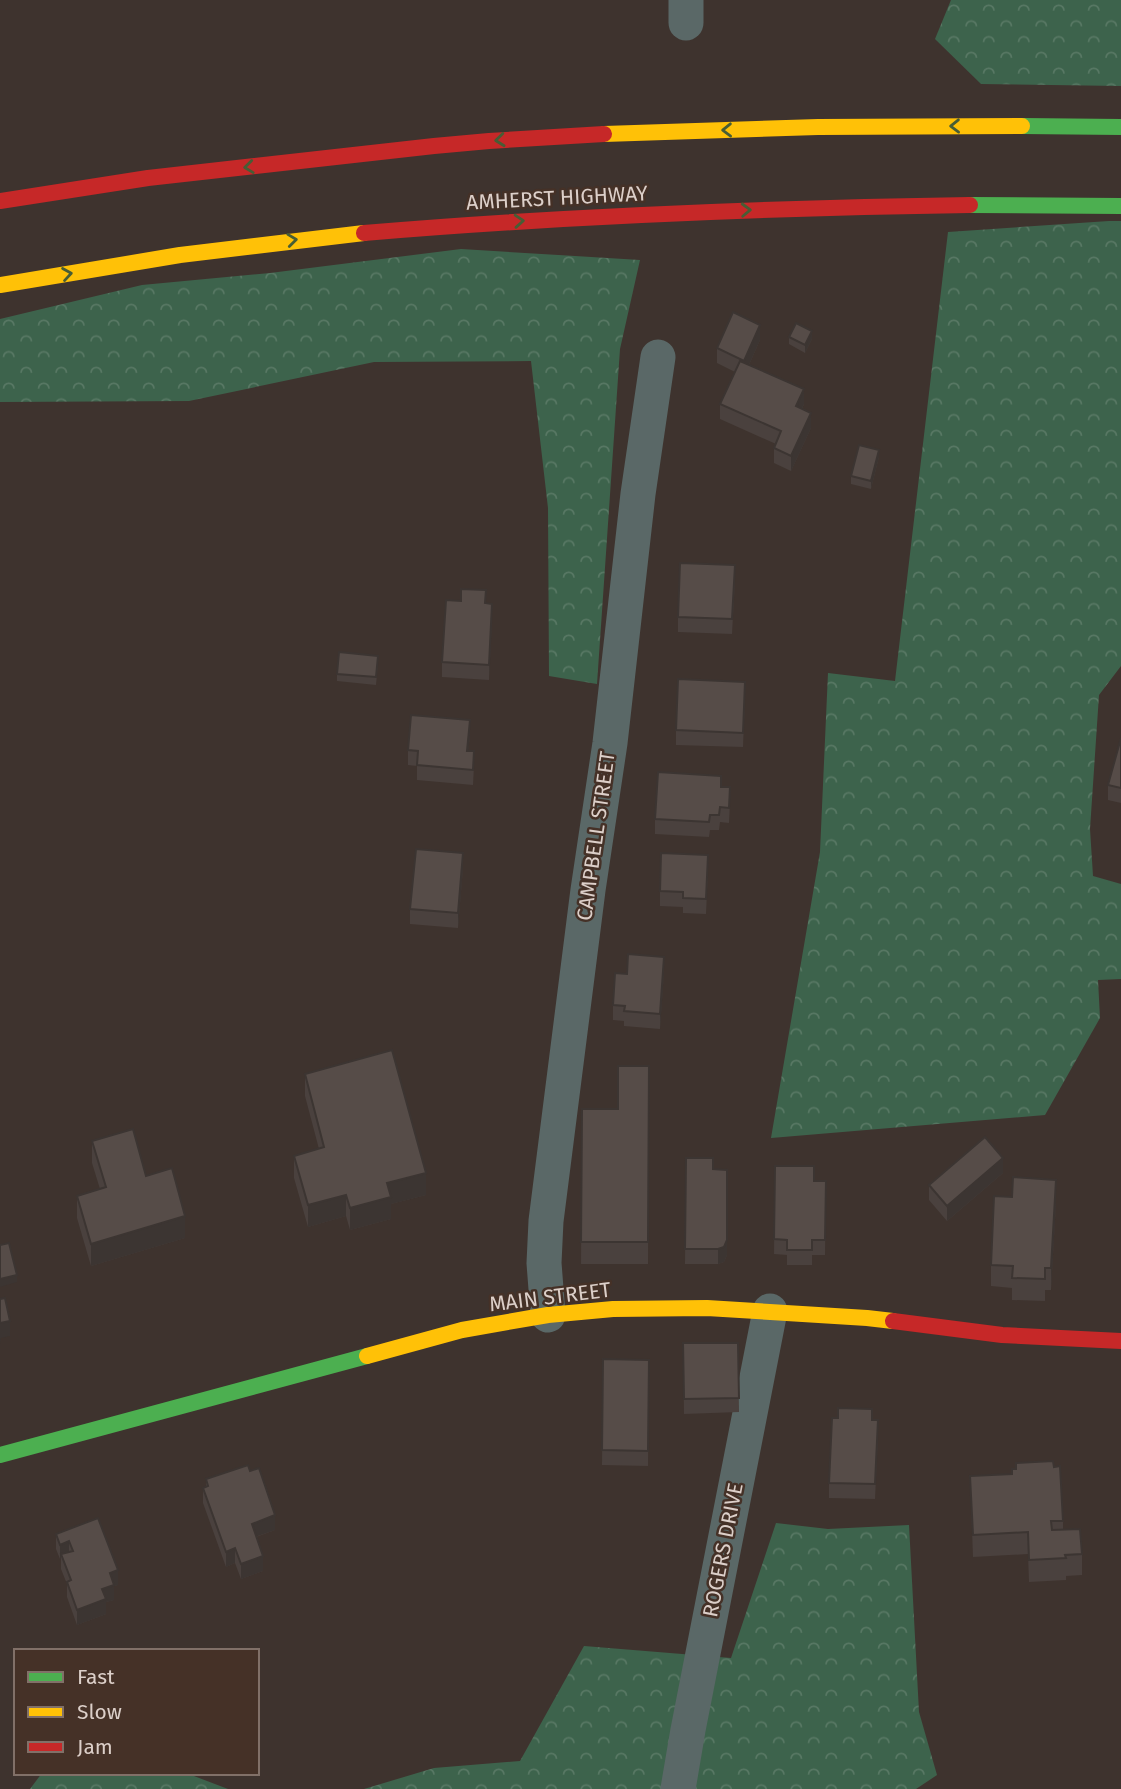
<svg xmlns="http://www.w3.org/2000/svg" width="1121" height="1789" font-family="'Fira Sans',sans-serif">
	<style>
		.forest { fill: url(#forest-crowns) }
		.lines { fill: none; stroke-linecap: round; stroke-linejoin: round }
		.street { stroke: #5a6867; stroke-width: 35 }
		.fast { stroke: #4caf50; stroke-width: 16 }
		.slow { stroke: #ffc107; stroke-width: 16 }
		.jam { stroke: #c62828; stroke-width: 16 }
		.wall { fill: #4a413e }
		.shaded-wall { fill: #3c3532 }
		.building { fill: #564c48; stroke: #3c3532; stroke-width: 2 }
		.oneway { stroke: #475d35 }
		.labels { text-anchor: middle; stroke-width: 5; stroke-linejoin: round; paint-order: stroke }
		.street-label { font-size: 21px; fill: #dccfc9; stroke: #453127 }
	</style>
	<defs>
		<pattern id="forest-crowns" width="20" height="18" patternUnits="userSpaceOnUse" patternTransform="scale(1.75)"><rect width="20" height="18" fill="#3d634c"/><path d="M2 6a3 3 0 1 1 6 0M12 15a3 3 0 1 1 6 0" fill="none" stroke="#587864"/></pattern>
	</defs>
	<rect width="100%" height="100%" fill="#3e332e"/>
	<g class="forest">
		<polygon points="951,0 1121,0 1121,86 981,84 935,39"/>
		<polygon points="1109,221 1121,221 1121,666 1099,695 1090,829 1093,876 1121,884 1121,979 1098,980 1100,1018 1045,1115 771,1138 820,852 828,673 895,681 948,232"/>
		<polygon points="461,249 640,260 620,349 597,684 549,676 548,508 531,361 374,362 189,401 0,402 0,319 142,285 270,273"/>
		<polygon points="776,1523 828,1529 909,1525 919,1712 937,1775 916,1789 364,1789 434,1768 520,1761 584,1646 731,1658"/>
		<polygon points="42,1773 186,1773 228,1789 30,1789"/>
	</g>
	<g class="lines">
		<g class="street">
			<polyline points="686,0 686,23"/>
			<polyline points="548,1315 544,1263 546,1221 588,890 610,743 638,494 658,357"/>
			<polyline points="678,1789 688,1730 770,1311"/>
		</g>
		<g class="fast">
			<polyline points="1022,126 1121,127"/>
			<polyline points="970,205 1121,206"/>
			<polyline points="0,1455 367,1356"/>
		</g>
		<g class="slow">
			<polyline points="604,134 818,127 1022,126"/>
			<polyline points="0,285 180,255 364,233"/>
			<polyline points="367,1356 462,1330 548,1315 613,1309 707,1308 867,1318 893,1321"/>
		</g>
		<g class="jam">
			<polyline points="0,201 148,178 434,146 489,141 604,134"/>
			<path d="M364 233C566 216 768 208 970 205"/>
			<polyline points="893,1321 1002,1335 1121,1341"/>
		</g>
	</g>
	<g class="wall">
		<polygon points="789,337 812,339 805,353 789,344"/>
		<polygon points="760,340 749,365 804,404 802,409 811,428 791,471 774,463 774,448 776,444 720,419 720,404 735,372 717,363 717,348"/>
		<polygon points="879,457 871,489 851,484 851,476"/>
		<polygon points="735,580 732,634 678,632 678,617"/>
		<polygon points="486,603 492,619 489,680 442,677 442,662"/>
		<polygon points="378,663 376,685 337,681 337,674"/>
		<polygon points="745,697 743,747 676,745 676,730"/>
		<polygon points="470,735 468,751 474,766 473,785 417,780 417,766 408,765 408,750"/>
		<polygon points="1121,738 1121,803 1108,800 1108,785"/>
		<polygon points="721,787 730,802 729,823 720,822 719,830 710,830 709,837 655,834 655,819"/>
		<polygon points="463,868 458,928 410,924 410,909"/>
		<polygon points="708,870 706,914 683,913 683,907 660,906 660,891"/>
		<polygon points="664,972 660,1029 624,1026 624,1021 613,1020 613,1005 627,974"/>
		<polygon points="649,1066 648,1264 581,1264 582,1109 618,1109"/>
		<polygon points="305,1074 426,1195 391,1204 391,1219 350,1230 346,1216 308,1227 294,1178 294,1156 319,1149 305,1096"/>
		<polygon points="92,1141 146,1176 185,1238 91,1266 77,1218 77,1196 100,1189 92,1163"/>
		<polygon points="686,1158 713,1169 727,1255 724,1262 718,1264 685,1264"/>
		<polygon points="775,1166 814,1181 826,1181 825,1255 812,1255 812,1265 787,1265 787,1255 774,1254"/>
		<polygon points="1003,1173 947,1221 929,1200 929,1185"/>
		<polygon points="1056,1202 1051,1290 1045,1290 1045,1301 1012,1300 1012,1288 991,1286 991,1265"/>
		<polygon points="683,1343 738,1343 739,1412 684,1414"/>
		<polygon points="603,1359 649,1360 648,1466 602,1465"/>
		<polygon points="838,1418 872,1420 878,1435 875,1499 829,1498 829,1483"/>
		<polygon points="250,1471 275,1530 256,1537 263,1571 241,1579 235,1563 226,1567 203,1503 203,1488 206,1487 206,1479"/>
		<polygon points="970,1476 1063,1521 1063,1530 1082,1554 1082,1575 1066,1576 1066,1580 1029,1582 1028,1554 973,1557"/>
		<polygon points="98,1518 118,1585 114,1586 114,1600 106,1602 106,1614 77,1625 67,1597 67,1584 61,1569 61,1559 60,1559 56,1549 56,1534"/>
	</g>
	<g class="shaded-wall">
		<polygon points="760,325 760,340 744,376 744,361"/>
		<polygon points="812,331 812,339 805,353 805,345"/>
		<polygon points="804,389 804,404 796,421 796,406"/>
		<polygon points="811,413 811,428 791,471 791,456"/>
		<polygon points="879,450 879,457 871,489 871,481"/>
		<polygon points="492,604 492,619 489,680 489,665"/>
		<polygon points="470,720 470,735 467,766 467,751"/>
		<polygon points="463,853 463,868 458,928 458,913"/>
		<polygon points="664,957 664,972 660,1029 660,1014"/>
		<polygon points="1003,1158 1003,1173 947,1221 947,1206"/>
		<polygon points="426,1173 426,1195 391,1204 391,1219 350,1230 350,1208 387,1183"/>
		<polygon points="1056,1180 1056,1202 1051,1290 1051,1268"/>
		<polygon points="727,1184 727,1255 724,1262 718,1264 718,1249"/>
		<polygon points="346,1195 346,1216 308,1227 308,1205"/>
		<polygon points="185,1216 185,1238 91,1266 91,1244"/>
		<polygon points="17,1275 17,1282 0,1287 0,1279"/>
		<polygon points="10,1321 10,1336 1,1338 0,1344 0,1323"/>
		<polygon points="275,1515 275,1530 252,1538 252,1524"/>
		<polygon points="69,1541 69,1556 61,1554 61,1559 60,1559 60,1545"/>
		<polygon points="235,1548 235,1563 226,1567 226,1552"/>
		<polygon points="263,1556 263,1571 241,1579 241,1564"/>
		<polygon points="118,1570 118,1585 114,1586 114,1600 106,1602 106,1614 77,1625 77,1610 102,1589 110,1573"/>
	</g>
	<g class="building">
		<polygon points="733,312 760,325 744,361 717,348"/>
		<polygon points="796,323 812,331 805,345 789,337"/>
		<polygon points="740,361 804,389 796,406 811,413 791,456 774,448 781,431 720,404"/>
		<polygon points="859,445 879,450 871,481 851,476"/>
		<polygon points="680,563 735,565 732,619 678,617"/>
		<polygon points="461,589 486,590 485,603 492,604 489,665 442,662 446,600 461,601"/>
		<polygon points="339,652 378,656 376,677 337,674"/>
		<polygon points="678,679 745,682 743,733 676,730"/>
		<polygon points="411,715 470,720 467,751 474,751 473,770 417,765 418,751 408,750"/>
		<polygon points="1121,738 1121,788 1108,785"/>
		<polygon points="658,772 721,776 721,787 730,787 729,808 720,807 719,815 710,815 709,822 655,819"/>
		<polygon points="416,849 463,853 458,913 410,909"/>
		<polygon points="661,853 708,855 706,899 683,898 683,892 660,891"/>
		<polygon points="628,954 664,957 660,1014 624,1011 625,1006 613,1005 615,973 627,974"/>
		<polygon points="392,1050 426,1173 387,1183 391,1197 350,1208 346,1195 308,1205 294,1156 324,1147 305,1074"/>
		<polygon points="618,1066 649,1066 648,1242 581,1242 582,1109 618,1109"/>
		<polygon points="133,1129 146,1176 172,1168 185,1216 91,1244 77,1196 106,1187 92,1141"/>
		<polygon points="985,1137 1003,1158 947,1206 929,1185"/>
		<polygon points="686,1158 713,1158 713,1169 727,1170 727,1240 724,1247 718,1249 685,1249"/>
		<polygon points="775,1166 814,1166 814,1181 826,1181 825,1240 812,1240 812,1250 787,1250 787,1240 774,1239"/>
		<polygon points="1013,1177 1056,1180 1051,1268 1045,1268 1045,1279 1012,1278 1013,1266 991,1265 994,1196 1012,1197"/>
		<polygon points="9,1243 17,1275 0,1279 0,1245"/>
		<polygon points="5,1298 10,1321 0,1323 0,1299"/>
		<polygon points="683,1343 738,1343 739,1398 684,1399"/>
		<polygon points="603,1359 649,1360 648,1451 602,1450"/>
		<polygon points="838,1408 872,1409 872,1420 878,1420 875,1484 829,1483 832,1418 838,1418"/>
		<polygon points="1053,1461 1054,1467 1060,1466 1063,1521 1051,1521 1052,1530 1080,1529 1082,1554 1065,1555 1066,1558 1029,1560 1028,1532 973,1535 970,1476 1012,1474 1012,1469 1016,1469 1016,1463"/>
		<polygon points="248,1465 250,1471 259,1468 275,1515 252,1524 263,1556 241,1564 235,1548 226,1552 203,1488 208,1486 206,1479"/>
		<polygon points="98,1518 118,1570 110,1573 114,1585 102,1589 106,1599 77,1610 67,1582 71,1580 61,1554 73,1551 69,1541 60,1545 56,1534"/>
	</g>
	<defs><path id="oneway-chevron" d="M-2-3.5L2.5 0L-2 3.5" fill="none" stroke-width="1.6" stroke-linecap="round" stroke-linejoin="round" transform="scale(1.75)"/></defs>
	<g class="oneway">
		<use href="#oneway-chevron" transform="translate(955 126) rotate(179)"/>
		<use href="#oneway-chevron" transform="translate(727 130) rotate(179)"/>
		<use href="#oneway-chevron" transform="translate(500 140) rotate(174)"/>
		<use href="#oneway-chevron" transform="translate(249 167) rotate(173)"/>
		<use href="#oneway-chevron" transform="translate(746 210) rotate(-2)"/>
		<use href="#oneway-chevron" transform="translate(519 221) rotate(-4)"/>
		<use href="#oneway-chevron" transform="translate(292 240) rotate(-7)"/>
		<use href="#oneway-chevron" transform="translate(67 274) rotate(-9)"/>
	</g>
	<g class="labels">
		<g class="street-label">
			<text transform="translate(557 198) rotate(-3)" y="7">AMHERST HIGHWAY</text>
			<text transform="translate(596 836) rotate(-82)" y="7">CAMPBELL STREET</text>
			<text transform="translate(550 1297) rotate(-7)" y="7">MAIN STREET</text>
			<text transform="translate(723 1550) rotate(-79)" y="7">ROGERS DRIVE</text>
		</g>
	</g>
	<rect x="14" y="1649" width="245" height="126" fill="#453127" stroke="#817068" stroke-width="2"/>
	<rect x="28" y="1672" width="35" height="10" fill="#4caf50" stroke="#817068" stroke-width="2"/>
	<text x="77" y="1684" font-size="21" fill="#dccfc9">Fast</text>
	<rect x="28" y="1707" width="35" height="10" fill="#ffc107" stroke="#817068" stroke-width="2"/>
	<text x="77" y="1719" font-size="21" fill="#dccfc9">Slow</text>
	<rect x="28" y="1742" width="35" height="10" fill="#c62828" stroke="#817068" stroke-width="2"/>
	<text x="77" y="1754" font-size="21" fill="#dccfc9">Jam</text>
</svg>
